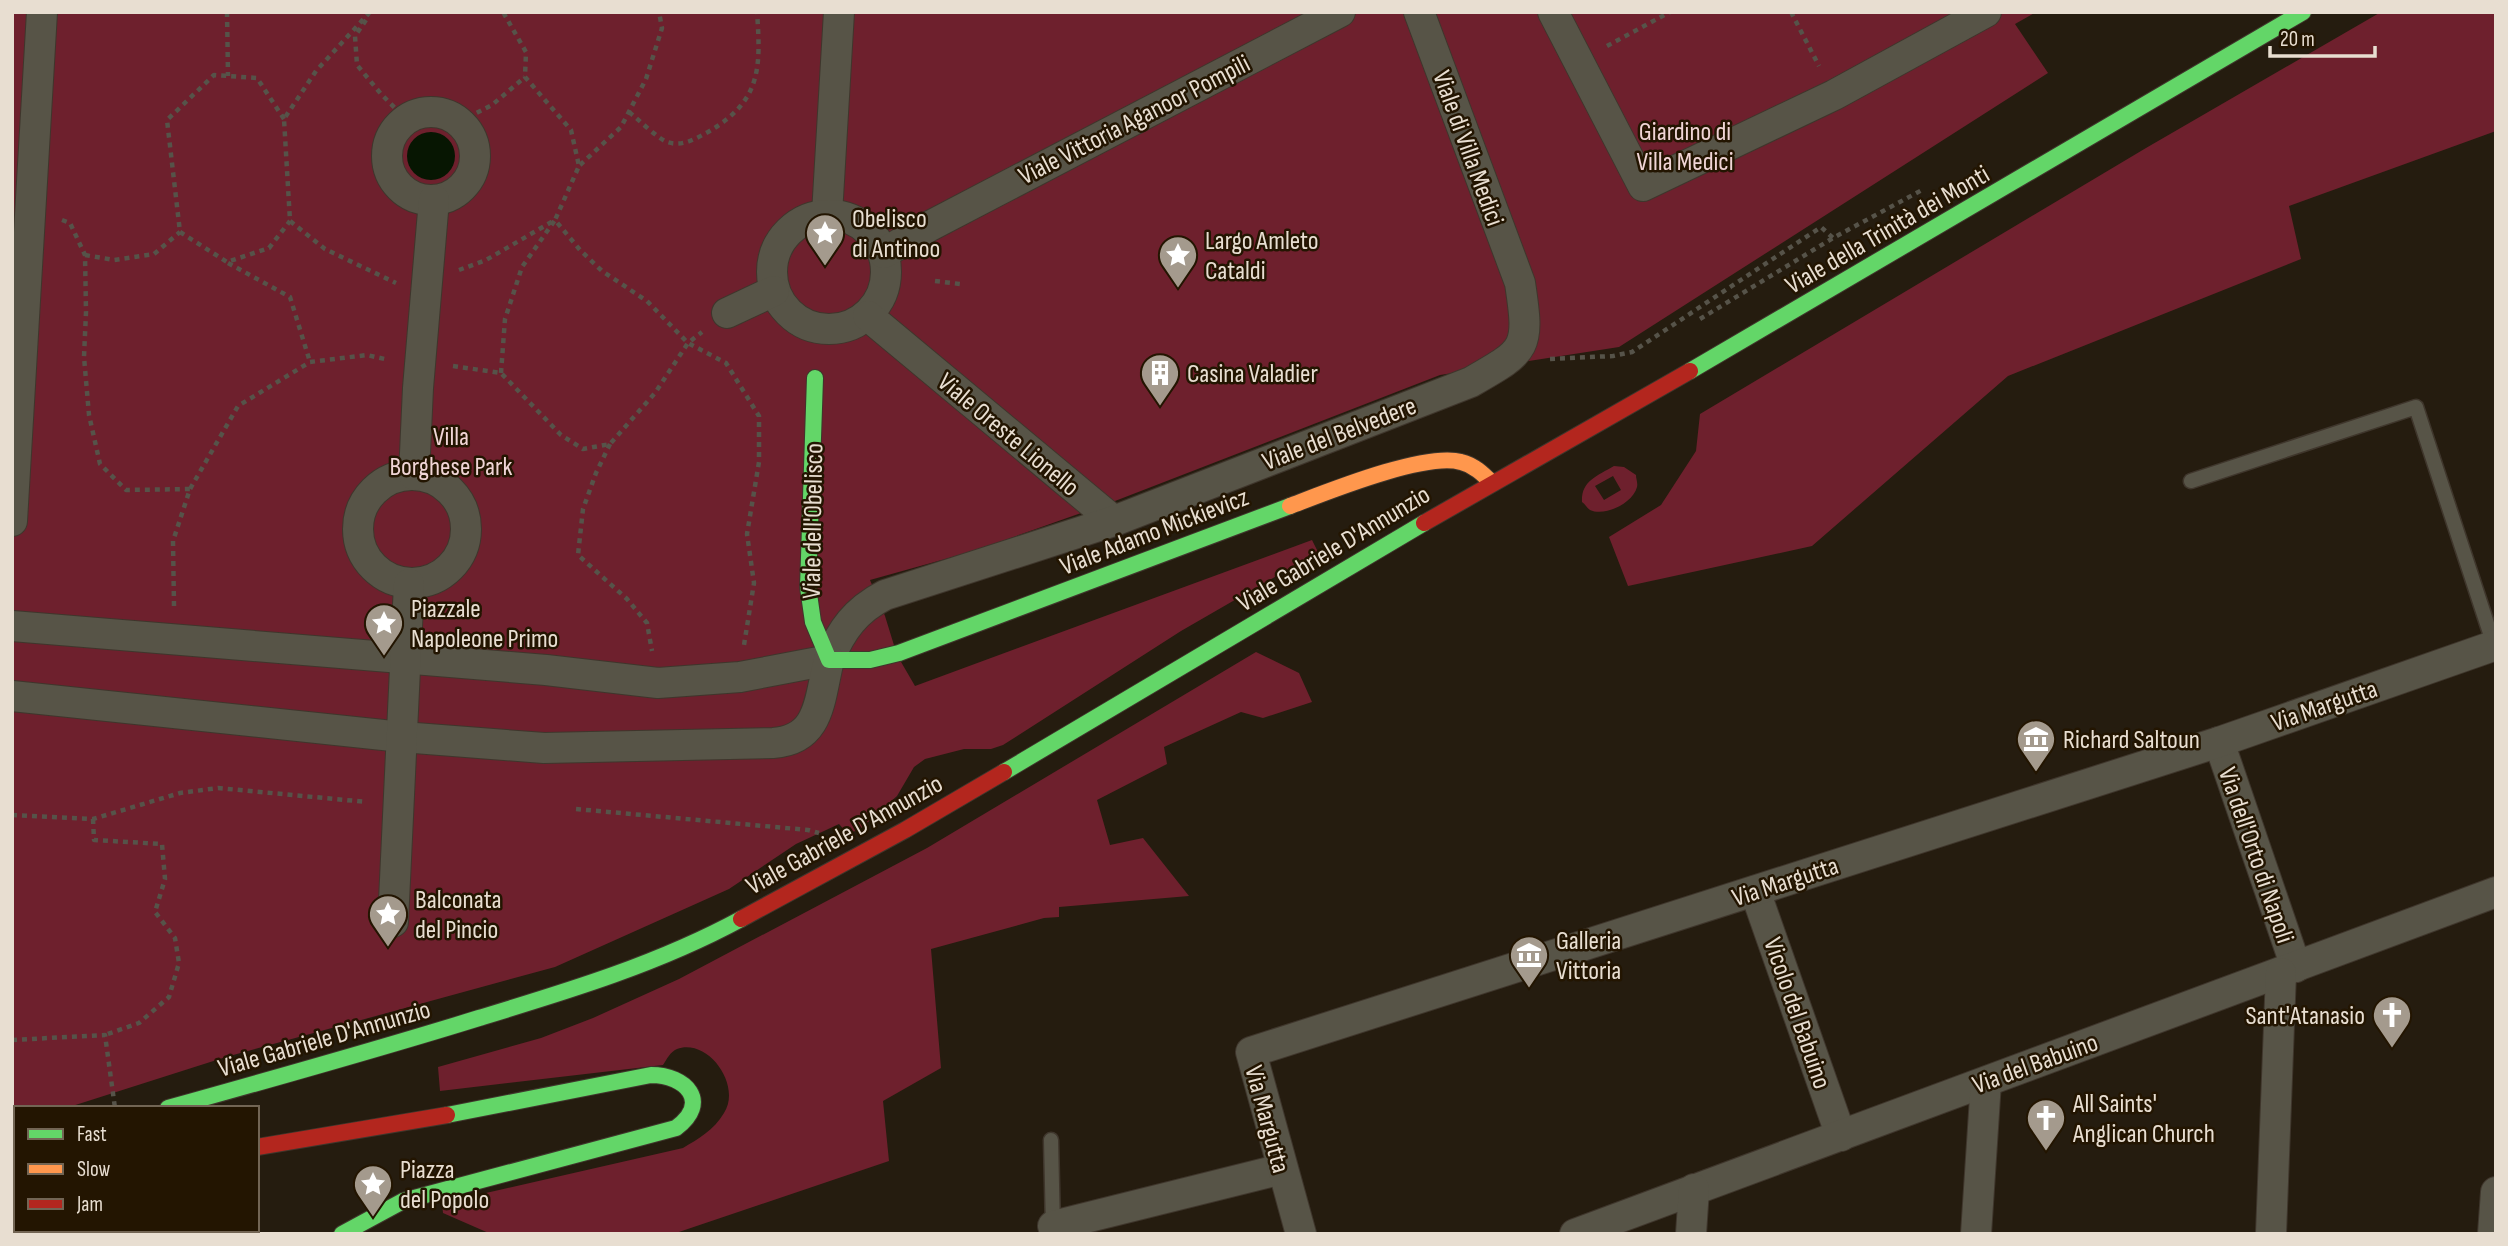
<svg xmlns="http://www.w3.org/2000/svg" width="2508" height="1246" font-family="'Sofia Sans Condensed',sans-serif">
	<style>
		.green { fill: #6e202d; fill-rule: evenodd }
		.water { fill: #071602 }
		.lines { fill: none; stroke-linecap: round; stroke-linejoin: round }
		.lane-casing { stroke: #3f362c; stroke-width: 17 }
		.street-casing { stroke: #3f362c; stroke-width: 32 }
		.fast-casing { stroke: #3f362c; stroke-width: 18 }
		.slow-casing { stroke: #3f362c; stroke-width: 18 }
		.jam-casing { stroke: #3f362c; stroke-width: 18 }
		.path { stroke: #565349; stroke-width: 4.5; stroke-dasharray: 5 5; stroke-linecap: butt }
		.lane { stroke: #575447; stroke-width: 14 }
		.street { stroke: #575447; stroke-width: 30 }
		.fast { stroke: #63d668; stroke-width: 16 }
		.slow { stroke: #ff974d; stroke-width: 16 }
		.jam { stroke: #b3261e; stroke-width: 16 }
		.labels { text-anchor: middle; stroke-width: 5; stroke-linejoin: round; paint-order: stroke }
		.street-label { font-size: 26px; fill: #e8ded1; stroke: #231501 }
		.park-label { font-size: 26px; fill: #f0d5d6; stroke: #231501 }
		.poi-label { font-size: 26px; fill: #e8ded1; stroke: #231501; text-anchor: start }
	</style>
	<rect width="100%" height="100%" fill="#251c0f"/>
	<g class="green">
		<polygon points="12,12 2036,12 2015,24 2048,73 1619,347 1440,375 1115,501 974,551 870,580 885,616 897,655 915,686 1312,540 1318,552 1181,631 1003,745 991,749 964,749 925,759 914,767 897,796 858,831 846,832 839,824 796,844 729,889 555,967 226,1057 66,1108 16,1108 16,1125 12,1126"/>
		<polygon points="2381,12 2496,12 2496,131 2289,206 2301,259 2008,376 1812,546 1628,586 1609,537 1661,505 1696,451 1700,414 2146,148"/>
		<path d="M1614 466 1624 467 1636 475C1636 479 1638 483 1637 487 1633 503 1605 517 1590 510 1587 508 1585 504 1582 502 1581 481 1597 476 1614 466ZM1613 476 1621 490 1604 500 1595 486Z"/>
		<path d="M1256 652 1299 673 1312 702 1263 718 1241 712 1164 747 1167 764 1097 800 1110 845 1143 838 1189 896 1059 907V917L1044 918 931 949 941 1068 883 1101 889 1161 673 1234H491L443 1213 442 1203 683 1148C698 1139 714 1130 724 1113 742 1085 708 1038 677 1049 670 1052 667 1059 663 1065L440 1091 438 1067 541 1038 593 1018 679 979 927 848Z"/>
	</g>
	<circle class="water" cx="431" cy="156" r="24"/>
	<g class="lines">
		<g class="lane-casing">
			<g id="lane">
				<polyline points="2191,481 2416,407 2494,645"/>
				<polyline points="1051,1140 1053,1229"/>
			</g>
		</g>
		<g class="street-casing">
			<g id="street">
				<polyline points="1553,12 1643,186 1834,95 1986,12"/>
				<circle cx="431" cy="156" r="44"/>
				<polyline points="827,214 839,12"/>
				<circle cx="829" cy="272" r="57"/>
				<polyline points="884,253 928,227 1340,12"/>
				<polyline points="727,313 774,291"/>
				<polyline points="868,316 1114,521"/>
				<circle cx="412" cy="529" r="54"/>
				<polyline points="414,475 418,388 434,200"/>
				<polyline points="12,521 42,12"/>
				<path d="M12 626 546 670 658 683 740 677 829 660C841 630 856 610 885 595L1114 521 1471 382C1527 350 1530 349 1520 283L1419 12"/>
				<path d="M12 696 402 737 544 748 773 743C821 740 819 699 829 660"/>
				<polyline points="2219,742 2296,967"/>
				<polyline points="1755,891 1841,1136"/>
				<polyline points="393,922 409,584"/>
				<polyline points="1053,1226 1282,1169"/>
				<polyline points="1301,1234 1251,1052 2219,742 2496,645"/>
				<polyline points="1575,1234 2496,892"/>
				<polyline points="1691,1234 1694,1189"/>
				<polyline points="1976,1234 1986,1082"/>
				<polyline points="2271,1234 2281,973"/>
				<polyline points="2493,1234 2496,1192"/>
			</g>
		</g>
		<g class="fast-casing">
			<g id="fast">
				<polyline points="1690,371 2303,12"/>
				<polyline points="815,378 808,587 813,622 829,660 870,660 899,653 1290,506"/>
				<polyline points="1004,772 1424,523"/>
				<path d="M168 1108C272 1079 376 1050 479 1018 568 991 658 964 741 919"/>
				<path d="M342 1234 403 1201 676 1128C711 1102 686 1075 651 1075L447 1115"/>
			</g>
		</g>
		<g class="slow-casing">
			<path id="slow" d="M1290 506C1327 492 1425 452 1461 462 1474 465 1483 474 1492 483"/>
		</g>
		<g class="jam-casing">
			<g id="jam">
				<polyline points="1424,523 1690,371"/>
				<polyline points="741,919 905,830 1004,772"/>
				<polyline points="257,1147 447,1115"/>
			</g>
		</g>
		<g class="path">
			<polyline points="227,12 228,76"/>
			<polyline points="370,12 316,71 284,119 290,221 325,249 396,283"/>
			<polyline points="1791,12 1819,66"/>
			<polyline points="366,20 355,36 357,65 381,94 406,119"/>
			<polyline points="1607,46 1670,12"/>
			<path d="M629 112C638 119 657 138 667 142 682 147 695 139 708 132 761 101 761 69 757 12"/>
			<polyline points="284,119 257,78 214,75 167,120 180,232 227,262 269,248 290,221"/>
			<polyline points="459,122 492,105 525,77"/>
			<polyline points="580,165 621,127 646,79 662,28 659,12"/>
			<polyline points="62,220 70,223 85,255 86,312 84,357 89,415 100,464 126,490 190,489"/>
			<polyline points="85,255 114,260 154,254 180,232"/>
			<polyline points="228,263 290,297 310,362"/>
			<polyline points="459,270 486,260 555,220 579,166 571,130 525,77 526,52 503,12"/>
			<polyline points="935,281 960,284"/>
			<polyline points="1700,319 1833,238 1922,190"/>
			<polyline points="1550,359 1613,356 1632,352 1821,227 1833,238"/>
			<polyline points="453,366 501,373 561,435 583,449 610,444 655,393 688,343 702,332"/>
			<polyline points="501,373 505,319 522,267 555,220 580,250 602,271 647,301 688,343 726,363 759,416 759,462 747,534 754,583 744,645"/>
			<polyline points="610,444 596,473 583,509 578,555 627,599 647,623 652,651"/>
			<polyline points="174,606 173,541 190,489 238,406 310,362 367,355 389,360"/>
			<polyline points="576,809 808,830 819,833"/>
			<polyline points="12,815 93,819 180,793 218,788 367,802"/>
			<polyline points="93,819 94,840 162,844 165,879 155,912 175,938 179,963 169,997 139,1023 105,1035"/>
			<polyline points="12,1040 105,1035 115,1108"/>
			<polyline points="160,1234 160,1230"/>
		</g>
		<use href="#lane" class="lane"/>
		<use href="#street" class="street"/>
		<use href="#fast" class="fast"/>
		<use href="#slow" class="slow"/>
		<use href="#jam" class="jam"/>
	</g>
	<defs>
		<g id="sight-pin" transform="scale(2.0125)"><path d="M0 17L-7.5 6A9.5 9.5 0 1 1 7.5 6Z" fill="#a49a8d" stroke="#231501"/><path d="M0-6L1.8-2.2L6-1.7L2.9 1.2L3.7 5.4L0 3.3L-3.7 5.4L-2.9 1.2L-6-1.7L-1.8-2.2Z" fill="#fff"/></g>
		<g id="building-pin" transform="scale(2.0125)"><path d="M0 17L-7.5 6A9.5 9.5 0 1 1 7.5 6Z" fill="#a49a8d" stroke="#231501"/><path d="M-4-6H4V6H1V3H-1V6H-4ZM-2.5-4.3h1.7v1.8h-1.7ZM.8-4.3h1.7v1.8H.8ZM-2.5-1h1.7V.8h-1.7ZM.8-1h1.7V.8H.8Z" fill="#fff"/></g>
		<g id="museum-pin" transform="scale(2.0125)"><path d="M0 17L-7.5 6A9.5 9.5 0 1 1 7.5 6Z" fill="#a49a8d" stroke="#231501"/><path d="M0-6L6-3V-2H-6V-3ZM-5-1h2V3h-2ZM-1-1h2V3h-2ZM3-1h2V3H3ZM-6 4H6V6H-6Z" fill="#fff"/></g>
		<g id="church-pin" transform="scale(2.0125)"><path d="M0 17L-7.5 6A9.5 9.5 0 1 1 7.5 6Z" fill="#a49a8d" stroke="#231501"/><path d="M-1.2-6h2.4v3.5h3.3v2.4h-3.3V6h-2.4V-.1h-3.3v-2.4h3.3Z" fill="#fff"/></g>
	</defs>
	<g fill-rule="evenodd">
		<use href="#sight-pin" x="825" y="233"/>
		<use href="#sight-pin" x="1178" y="255"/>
		<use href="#building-pin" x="1160" y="373"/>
		<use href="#sight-pin" x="384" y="623"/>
		<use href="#museum-pin" x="2036" y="739"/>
		<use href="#sight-pin" x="388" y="914"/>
		<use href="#museum-pin" x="1529" y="955"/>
		<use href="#church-pin" x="2392" y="1015"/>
		<use href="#church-pin" x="2046" y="1118"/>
		<use href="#sight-pin" x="373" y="1184"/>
	</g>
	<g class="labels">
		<g class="street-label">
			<text transform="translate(1134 119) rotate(-27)" y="9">Viale Vittoria Aganoor Pompili</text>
			<text transform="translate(1469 148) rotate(70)" y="9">Viale di Villa Medici</text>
			<text transform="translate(1887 229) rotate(-30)" y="9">Viale della Trinità dei Monti</text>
			<text transform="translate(1339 433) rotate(-21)" y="9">Viale del Belvedere</text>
			<text transform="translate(1009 434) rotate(40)" y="9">Viale Oreste Lionello</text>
			<text transform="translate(812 521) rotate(-89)" y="9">Viale dell'Obelisco</text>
			<text transform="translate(1154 531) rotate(-21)" y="9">Viale Adamo Mickievicz</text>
			<text transform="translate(1333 548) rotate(-31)" y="9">Viale Gabriele D'Annunzio</text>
			<text transform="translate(2324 705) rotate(-19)" y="9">Via Margutta</text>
			<text transform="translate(844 834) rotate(-29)" y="9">Viale Gabriele D'Annunzio</text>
			<text transform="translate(2257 855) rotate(71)" y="9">Via dell'Orto di Napoli</text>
			<text transform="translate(1785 881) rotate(-18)" y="9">Via Margutta</text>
			<text transform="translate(1798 1013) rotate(71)" y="9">Vicolo del Babuino</text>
			<text transform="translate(324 1038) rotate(-16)" y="9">Viale Gabriele D'Annunzio</text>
			<text transform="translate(2035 1063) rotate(-20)" y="9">Via del Babuino</text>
			<text transform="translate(1268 1119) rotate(75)" y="9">Via Margutta</text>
		</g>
		<g class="park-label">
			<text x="1685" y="140">Giardino di<tspan x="1685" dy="30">Villa Medici</tspan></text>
			<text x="451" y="445">Villa<tspan x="451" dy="30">Borghese Park</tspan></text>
		</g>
		<g class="poi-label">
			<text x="852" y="227">Obelisco<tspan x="852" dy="30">di Antinoo</tspan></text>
			<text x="1205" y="249">Largo Amleto<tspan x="1205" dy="30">Cataldi</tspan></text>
			<text x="1187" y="382">Casina Valadier</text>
			<text x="411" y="617">Piazzale<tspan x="411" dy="30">Napoleone Primo</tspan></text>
			<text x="2063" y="748">Richard Saltoun</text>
			<text x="415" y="908">Balconata<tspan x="415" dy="30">del Pincio</tspan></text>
			<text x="1556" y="949">Galleria<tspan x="1556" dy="30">Vittoria</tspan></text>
			<text x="2365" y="1024" text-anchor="end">Sant'Atanasio</text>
			<text x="2073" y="1112">All Saints'<tspan x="2073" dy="30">Anglican Church</tspan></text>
			<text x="400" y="1178">Piazza<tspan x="400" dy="30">del Popolo</tspan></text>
		</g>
	</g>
	<rect width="2508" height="1246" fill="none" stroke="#e8ded1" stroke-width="28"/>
	<rect x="14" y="1106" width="245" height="126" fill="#231501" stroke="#726554" stroke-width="2"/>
	<rect x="28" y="1129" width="35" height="10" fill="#63d668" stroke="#726554" stroke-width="2"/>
	<text x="77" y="1141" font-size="21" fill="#e8ded1">Fast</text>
	<rect x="28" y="1164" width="35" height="10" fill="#ff974d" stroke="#726554" stroke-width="2"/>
	<text x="77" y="1176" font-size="21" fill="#e8ded1">Slow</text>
	<rect x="28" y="1199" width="35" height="10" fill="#b3261e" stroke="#726554" stroke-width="2"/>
	<text x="77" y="1211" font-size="21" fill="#e8ded1">Jam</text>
	<path d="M2270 46v10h105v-10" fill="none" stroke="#e8ded1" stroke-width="3.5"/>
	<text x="2280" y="46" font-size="21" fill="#e8ded1" stroke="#231501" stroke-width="5" paint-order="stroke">20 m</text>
</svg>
